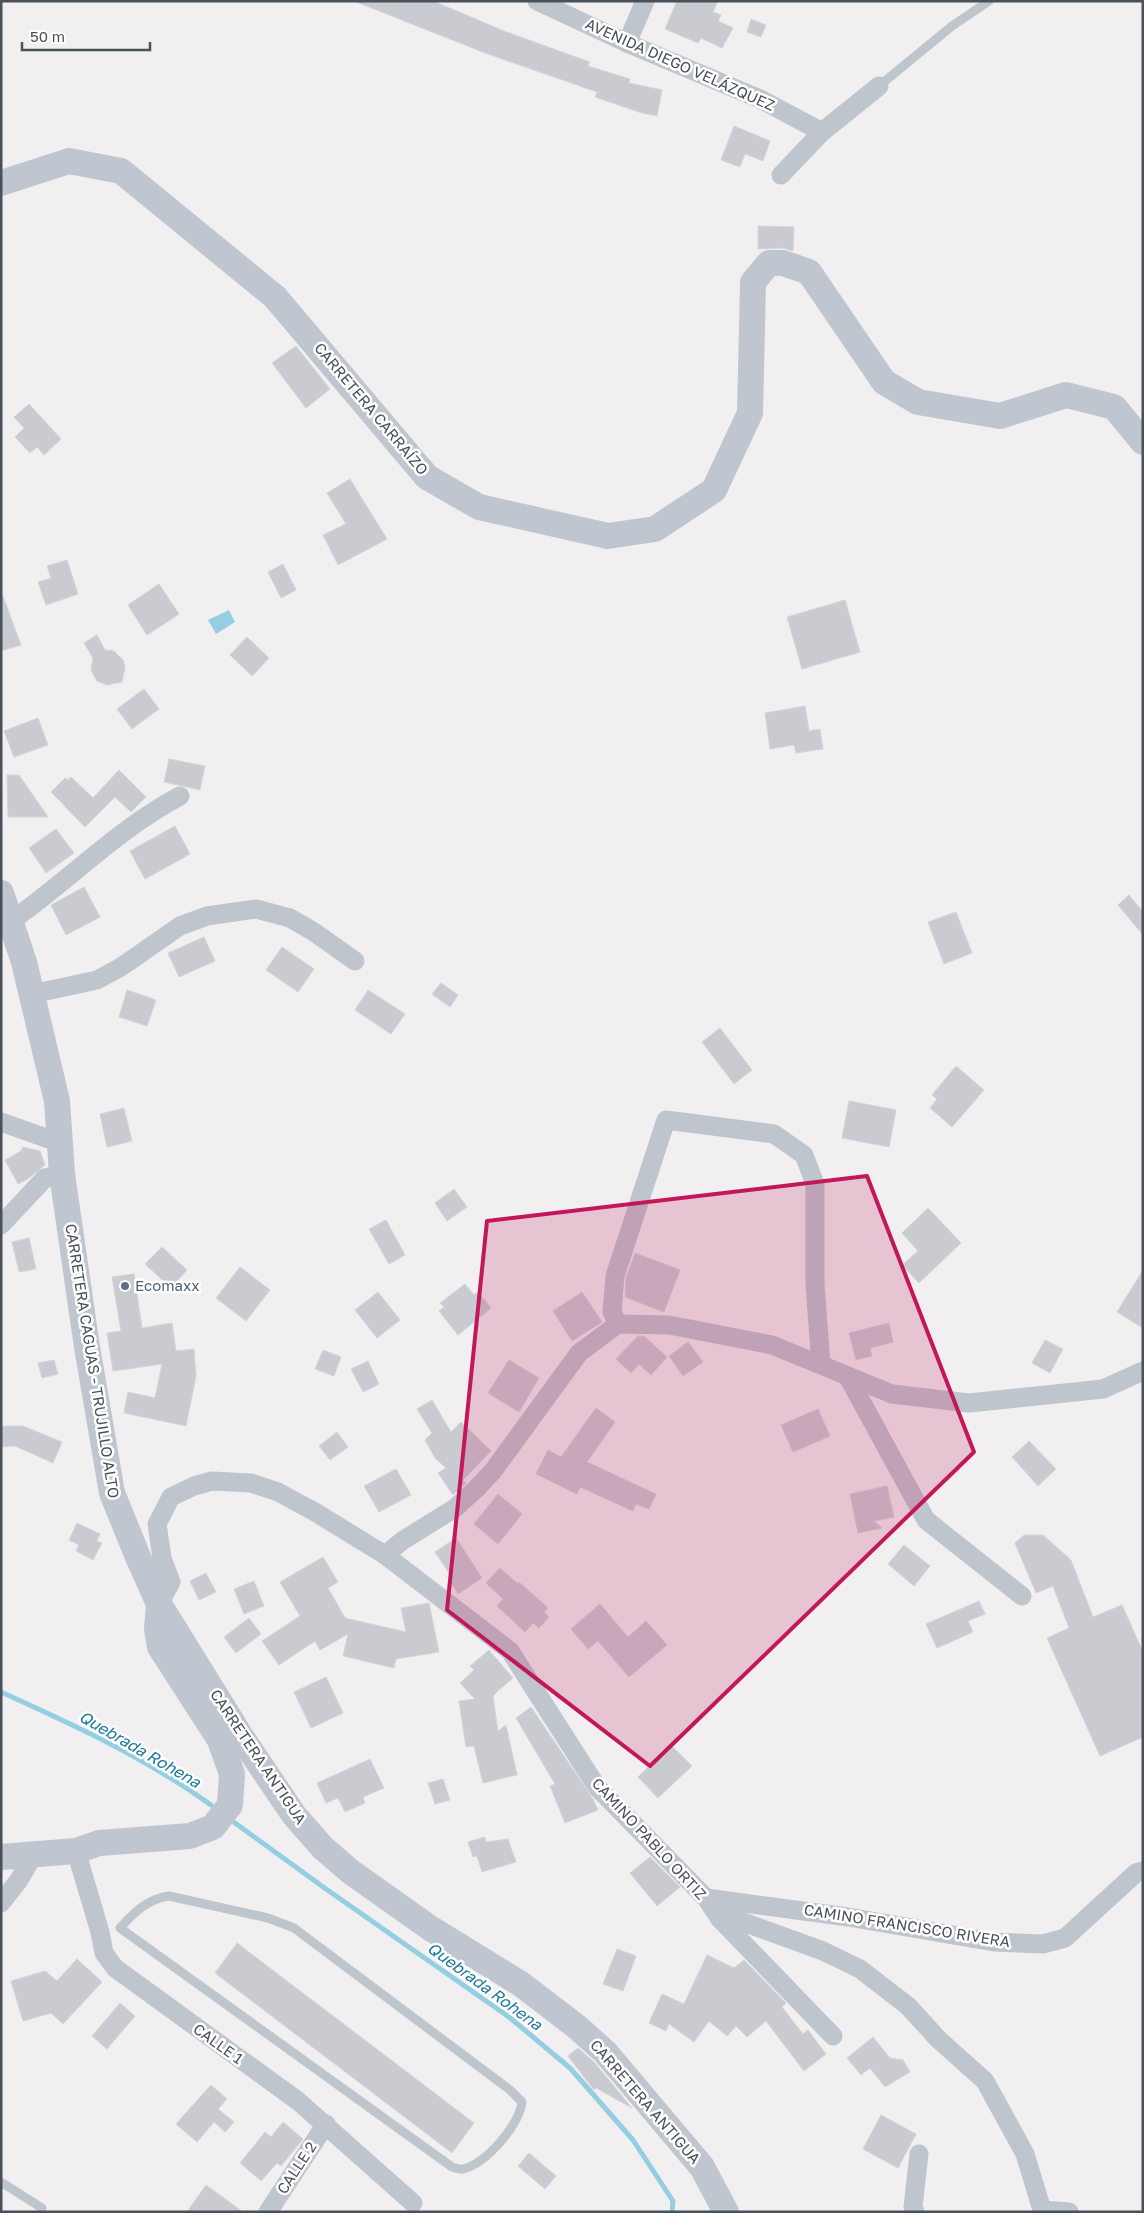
<svg xmlns="http://www.w3.org/2000/svg" width="1144" height="2213" font-family="'Golos Text',sans-serif">
	<style>
		.water { fill: #94cee2 }
		.lines { fill: none; stroke-linecap: round; stroke-linejoin: round }
		.stream { stroke: #94cee2; stroke-width: 5 }
		.building { fill: #c9cbd1; stroke: #d4d5da }
		.lane { stroke: #bfc5cc; stroke-width: 9 }
		.street { stroke: #bfc5cc; stroke-width: 19 }
		.secondary { stroke: #bfc6d0; stroke-width: 26 }
		.marked { fill: #c2185b; fill-opacity: 0.2; stroke: #c2185b; stroke-width: 4; stroke-linejoin: round }
		.service-dot { fill: #5c6f8a; stroke: #fff; stroke-width: 2 }
		.labels { text-anchor: middle; stroke-width: 5; stroke-linejoin: round; paint-order: stroke }
		.street-label { font-size: 15px; fill: #49515a; stroke: #fff }
		.service-label { font-size: 15px; fill: #4e5e75; stroke: #fff; text-anchor: start }
		.water-label { font-size: 16px; font-style: italic; fill: #1d7999; stroke: #fff }
	</style>
	<rect width="100%" height="100%" fill="#f1efef"/>
	<polygon class="water" points="229,610 235,622 216,634 208,620"/>
	<g class="lines">
		<g class="stream">
			<path d="M1 1692C74 1725 146 1758 211 1805"/>
			<polyline points="235,1823 326,1889 509,2017 570,2068 633,2140 673,2201 672,2212"/>
		</g>
	</g>
	<g class="building">
		<polygon points="354,1 433,1 504,31 590,62 588,66 630,79 629,83 662,90 657,116 642,113 595,97 597,92 485,53"/>
		<polygon points="677,1 718,1 713,12 721,15 718,21 733,28 722,48 701,38 698,43 665,29"/>
		<polygon points="751,19 766,25 761,37 747,32"/>
		<polygon points="734,126 770,141 763,161 745,154 740,167 721,160"/>
		<polygon points="758,226 794,227 793,251 783,248 758,249"/>
		<polygon points="296,346 330,389 306,408 272,363"/>
		<polygon points="29,404 61,439 44,455 37,447 30,453 15,437 24,428 14,417"/>
		<polygon points="350,479 387,539 338,565 323,535 346,524 327,493"/>
		<polygon points="67,560 78,594 46,605 38,582 51,578 47,566"/>
		<polygon points="283,564 296,590 281,598 268,572"/>
		<polygon points="159,584 179,614 147,635 128,605"/>
		<polygon points="1,596 3,596 21,645 1,651"/>
		<polygon points="845,600 860,652 802,669 787,617"/>
		<polygon points="97,635 105,650 114,651 123,660 125,667 122,682 107,685 97,681 91,670 93,658 84,643"/>
		<polygon points="247,637 269,658 252,676 230,655"/>
		<polygon points="144,689 159,709 132,729 117,709"/>
		<polygon points="805,706 809,731 820,729 823,749 796,753 794,745 770,749 765,713"/>
		<polygon points="38,718 48,745 14,757 4,731"/>
		<polygon points="169,759 205,766 200,790 164,782"/>
		<polygon points="119,770 146,797 131,812 115,797 85,827 51,792 65,778 68,780 71,777 93,798"/>
		<polygon points="7,775 19,775 48,817 8,817"/>
		<polygon points="175,826 190,854 145,879 130,851"/>
		<polygon points="56,829 74,853 46,873 29,848"/>
		<polygon points="84,887 100,917 66,935 51,905"/>
		<polygon points="1129,895 1143,912 1143,935 1118,905"/>
		<polygon points="956,912 972,953 944,964 928,922"/>
		<polygon points="204,937 215,961 179,977 168,953"/>
		<polygon points="282,947 314,969 298,992 266,970"/>
		<polygon points="441,983 458,995 450,1007 432,994"/>
		<polygon points="127,990 156,1000 147,1026 119,1017"/>
		<polygon points="368,990 405,1014 391,1034 355,1010"/>
		<polygon points="720,1028 752,1070 734,1084 702,1042"/>
		<polygon points="956,1066 984,1090 952,1127 930,1108 937,1099 932,1095"/>
		<polygon points="849,1101 896,1110 889,1147 842,1138"/>
		<polygon points="124,1108 132,1141 107,1147 100,1114"/>
		<polygon points="23,1147 40,1151 45,1165 29,1178 18,1184 5,1160 21,1151"/>
		<polygon points="454,1189 467,1207 447,1221 435,1203"/>
		<polygon points="928,1208 961,1243 919,1283 902,1265 918,1251 902,1233"/>
		<polygon points="386,1220 405,1255 389,1264 369,1229"/>
		<polygon points="29,1238 36,1269 19,1272 12,1242"/>
		<polygon points="162,1247 187,1270 171,1288 145,1264"/>
		<polygon points="635,1253 680,1270 664,1312 625,1297 626,1278"/>
		<polygon points="240,1267 270,1290 246,1321 216,1298"/>
		<polygon points="1143,1270 1143,1328 1117,1312"/>
		<polygon points="134,1274 142,1328 172,1323 176,1351 194,1349 196,1376 186,1426 124,1413 128,1392 155,1398 162,1364 113,1371 107,1333 121,1331 112,1277"/>
		<polygon points="465,1284 474,1295 478,1292 491,1308 458,1335 439,1311 444,1307 440,1303"/>
		<polygon points="378,1292 400,1320 377,1338 355,1310"/>
		<polygon points="582,1292 602,1322 572,1341 553,1311"/>
		<polygon points="889,1323 893,1342 870,1348 872,1356 856,1360 849,1333"/>
		<polygon points="638,1336 644,1336 667,1357 651,1375 639,1364 631,1373 616,1359"/>
		<polygon points="1045,1340 1063,1349 1050,1373 1032,1363"/>
		<polygon points="688,1342 703,1362 683,1376 669,1356"/>
		<polygon points="323,1350 341,1357 334,1376 315,1369"/>
		<polygon points="54,1360 58,1374 42,1378 38,1363"/>
		<polygon points="509,1360 539,1378 519,1412 488,1393"/>
		<polygon points="368,1361 379,1384 363,1392 351,1369"/>
		<polygon points="432,1400 451,1432 461,1422 491,1451 463,1480 466,1483 453,1495 438,1473 446,1468 435,1458 425,1440 432,1433 417,1409"/>
		<polygon points="596,1408 615,1422 587,1462 656,1494 649,1509 636,1504 633,1511 580,1487 577,1494 536,1474 548,1450 561,1457"/>
		<polygon points="818,1409 830,1436 793,1452 781,1425"/>
		<polygon points="1,1426 23,1426 62,1442 53,1463 15,1446 1,1447"/>
		<polygon points="337,1432 348,1447 330,1460 319,1446"/>
		<polygon points="1029,1441 1056,1469 1038,1486 1012,1457"/>
		<polygon points="396,1469 411,1495 379,1512 364,1486"/>
		<polygon points="887,1486 894,1517 874,1521 882,1528 858,1533 850,1494"/>
		<polygon points="498,1494 522,1514 498,1544 474,1524"/>
		<polygon points="77,1523 100,1534 97,1541 102,1543 93,1560 76,1551 79,1545 69,1540"/>
		<polygon points="1024,1535 1043,1535 1071,1560 1093,1617 1122,1605 1143,1652 1143,1737 1100,1756 1047,1638 1069,1628 1053,1586 1036,1593 1015,1543"/>
		<polygon points="456,1538 482,1578 458,1594 450,1581 453,1579 435,1552"/>
		<polygon points="904,1545 930,1566 914,1586 888,1564"/>
		<polygon points="323,1557 338,1582 328,1588 345,1618 406,1632 401,1608 429,1603 439,1652 396,1659 394,1668 343,1656 348,1634 320,1650 315,1641 279,1665 262,1641 300,1616 280,1582"/>
		<polygon points="500,1568 518,1584 519,1582 548,1608 544,1612 549,1617 539,1628 533,1623 525,1632 497,1606 503,1599 486,1583"/>
		<polygon points="206,1573 216,1592 199,1600 190,1581"/>
		<polygon points="254,1581 264,1606 244,1614 234,1589"/>
		<polygon points="979,1601 985,1614 968,1621 973,1632 937,1648 926,1624"/>
		<polygon points="600,1604 628,1637 646,1621 667,1645 629,1677 598,1641 588,1649 571,1629"/>
		<polygon points="249,1618 261,1634 236,1653 224,1637"/>
		<polygon points="489,1650 513,1678 499,1690 498,1688 498,1691 493,1696 498,1731 506,1725 517,1775 483,1783 474,1746 466,1747 459,1701 475,1699 460,1683 474,1670 470,1666"/>
		<polygon points="326,1677 343,1713 311,1728 294,1692"/>
		<polygon points="531,1707 593,1799 598,1810 565,1823 550,1786 555,1784 516,1718"/>
		<polygon points="671,1745 692,1766 658,1798 638,1777"/>
		<polygon points="370,1759 384,1788 363,1797 365,1803 345,1812 338,1798 326,1803 317,1783"/>
		<polygon points="443,1779 450,1800 435,1804 428,1783"/>
		<polygon points="485,1837 486,1842 508,1839 516,1862 482,1872 477,1856 473,1857 468,1842"/>
		<polygon points="650,1857 680,1887 657,1906 630,1873"/>
		<polygon points="237,1943 474,2123 452,2153 215,1973"/>
		<polygon points="617,1949 636,1956 623,1991 603,1984"/>
		<polygon points="707,1955 734,1968 744,1960 786,2003 782,2007 803,2034 808,2030 826,2054 804,2071 766,2021 747,2037 736,2026 727,2036 709,2021 694,2042 669,2024 666,2031 649,2023 662,1994 684,2004"/>
		<polygon points="77,1959 102,1982 63,2024 51,2013 23,2021 11,1981 45,1971 57,1981"/>
		<polygon points="120,2003 135,2016 107,2049 92,2036"/>
		<polygon points="873,2037 890,2058 903,2060 910,2072 885,2087 870,2068 861,2075 847,2058"/>
		<polygon points="578,2048 594,2062 632,2108 596,2088 594,2090 568,2056"/>
		<polygon points="211,2085 227,2099 218,2109 234,2122 225,2132 214,2122 197,2142 176,2124"/>
		<polygon points="881,2115 916,2134 898,2168 863,2149"/>
		<polygon points="283,2122 303,2139 281,2166 277,2163 261,2181 240,2163 265,2132 271,2137"/>
		<polygon points="529,2153 556,2176 545,2189 518,2166"/>
		<polygon points="206,2185 243,2212 187,2212"/>
	</g>
	<g class="lines">
		<g class="lane">
			<polyline points="879,86 952,26 989,1"/>
			<path d="M169 1896 268 1918 294 1928 510 2090 522 2102C519 2125 487 2163 463 2169 460 2170 456 2168 452 2167L120 1928C134 1912 148 1899 169 1896Z"/>
			<polyline points="1,2182 42,2208"/>
		</g>
		<g class="street">
			<polyline points="537,1 627,43 760,99 822,132"/>
			<polyline points="627,43 645,1"/>
			<polyline points="781,175 822,132 879,86"/>
			<path d="M11 921C70 880 116 830 180 796"/>
			<polyline points="32,994 97,980 121,967 180,926 207,916 256,909 290,918 314,932 355,961"/>
			<polyline points="1,1122 60,1143"/>
			<polyline points="1,1225 45,1178 62,1174"/>
			<polyline points="618,1324 612,1312 615,1276 666,1120 774,1134 804,1155 815,1184 815,1285 821,1364"/>
			<polyline points="848,1377 926,1520 1022,1596"/>
			<polyline points="385,1555 402,1541 455,1508 476,1489 493,1471 579,1353 618,1324 669,1325 772,1345 892,1394 969,1403 1103,1389 1143,1371"/>
			<polyline points="159,1604 171,1582 162,1558 157,1524 171,1497 194,1486 212,1481 251,1483 278,1492 315,1512 385,1555 510,1651 597,1787 706,1898 720,1919 732,1918 823,1951 860,1969 908,2006 938,2039 985,2081 1025,2154 1042,2210"/>
			<polyline points="76,1851 100,1932 104,1953 115,1968 298,2101 413,2203"/>
			<polyline points="706,1898 848,1917 994,1942 1043,1944 1065,1938 1136,1873 1143,1871"/>
			<polyline points="1,1903 19,1880 34,1854"/>
			<polyline points="720,1919 833,2036"/>
			<polyline points="1042,2210 1069,2212"/>
			<polyline points="268,2212 326,2124"/>
			<polyline points="915,2212 913,2207 919,2154"/>
		</g>
		<g class="secondary">
			<polyline points="1,183 69,161 121,171 275,297 427,477 479,507 608,536 655,529 714,490 750,413 753,282 769,263 783,263 809,272 884,382 918,402 1000,416 1066,395 1114,407 1143,442"/>
			<polyline points="1,893 24,962 57,1101 62,1174 87,1347 112,1493 138,1557 159,1604 157,1629 160,1647 220,1740 232,1774 230,1805 213,1827 190,1836 99,1843 76,1851 1,1857"/>
			<polyline points="159,1604 242,1738 294,1815 323,1848 351,1872 430,1928 521,1984 577,2027 605,2052 702,2167 726,2212"/>
		</g>
	</g>
	<path class="marked" d="M867 1176 974 1452 650 1766 447 1610 487 1221Z"/>
	<circle class="service-dot" cx="125" cy="1286" r="5"/>
	<g class="labels">
		<g class="street-label">
			<text transform="translate(680 65) rotate(24)" y="5">AVENIDA DIEGO VELÁZQUEZ</text>
			<text transform="translate(371 409) rotate(50)" y="5">CARRETERA CARRAÍZO</text>
			<text transform="translate(92 1361) rotate(81)" y="5">CARRETERA CAGUAS - TRUJILLO ALTO</text>
			<text transform="translate(258 1757) rotate(56)" y="5">CARRETERA ANTIGUA</text>
			<text transform="translate(649 1839) rotate(47)" y="5">CAMINO PABLO ORTIZ</text>
			<text transform="translate(907 1926) rotate(9)" y="5">CAMINO FRANCISCO RIVERA</text>
			<text transform="translate(218 2044) rotate(36)" y="5">CALLE 1</text>
			<text transform="translate(645 2102) rotate(49)" y="5">CARRETERA ANTIGUA</text>
			<text transform="translate(297 2168) rotate(-57)" y="5">CALLE 2</text>
		</g>
		<g class="service-label">
			<text x="135" y="1291">Ecomaxx</text>
		</g>
		<g class="water-label">
			<text transform="translate(140 1749) rotate(30)" y="6">Quebrada Rohena</text>
			<text transform="translate(485 1986) rotate(36)" y="6">Quebrada Rohena</text>
		</g>
	</g>
	<rect width="1144" height="2213" fill="none" stroke="#49515a" stroke-width="5"/>
	<path d="M22 42v8h128v-8" fill="none" stroke="#49515a" stroke-width="2.5"/>
	<text x="30" y="42" font-size="15" fill="#49515a" stroke="#ffffff" stroke-width="4" paint-order="stroke">50 m</text>
</svg>
